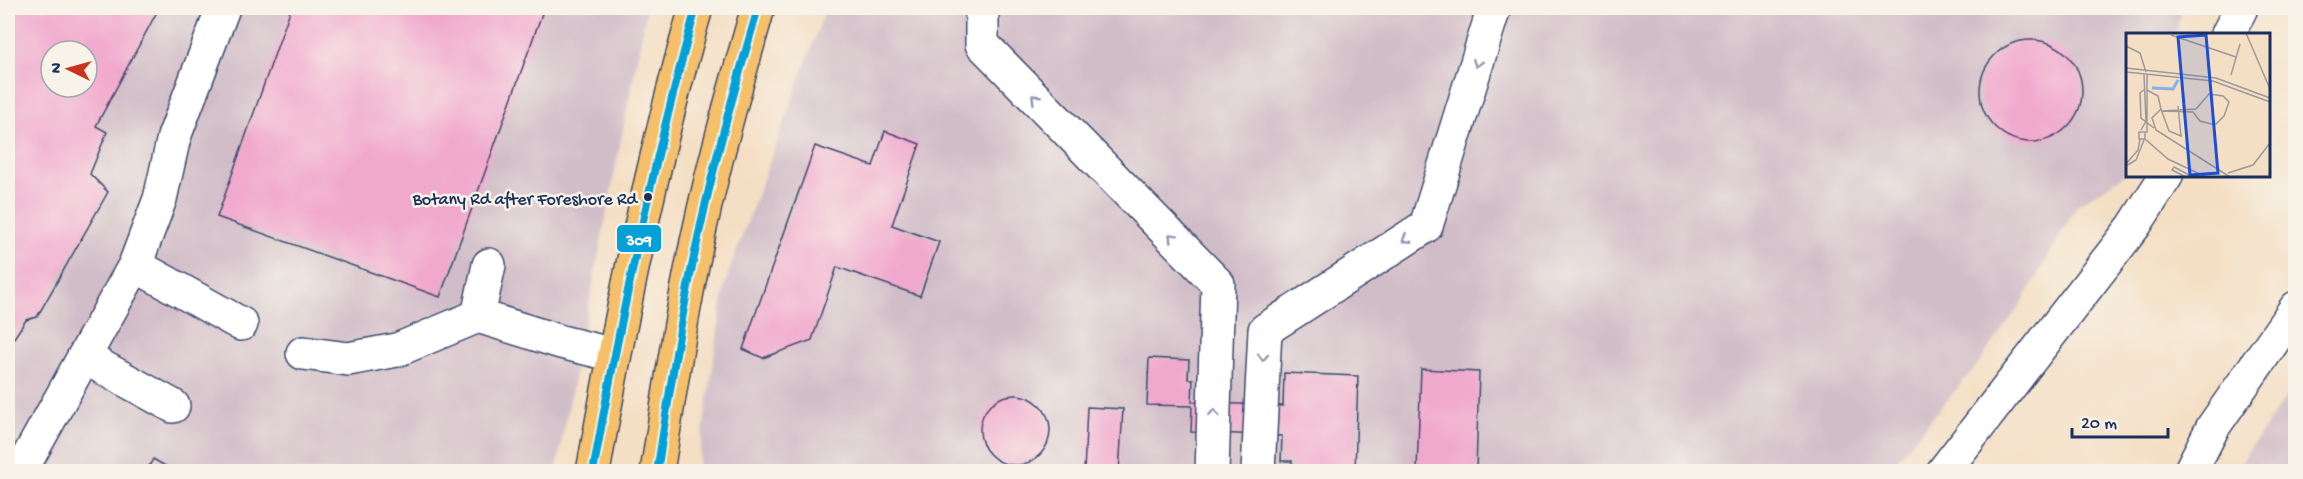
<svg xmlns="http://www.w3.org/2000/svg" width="2303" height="479" font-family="'Gochi Hand',sans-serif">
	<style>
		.industrial { fill: #d1bdc8; fill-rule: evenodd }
		.building { fill: #f1a8cd; fill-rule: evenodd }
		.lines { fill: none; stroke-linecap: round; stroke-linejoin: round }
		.minor-casing { stroke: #3c496d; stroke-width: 36 }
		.major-casing { stroke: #3c496d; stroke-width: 36 }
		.minor { stroke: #fff; stroke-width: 33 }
		.major { stroke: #f6c06b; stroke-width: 33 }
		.bus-1-casing { stroke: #f7f3e8; stroke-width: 12 }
		.bus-1 { stroke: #04a1d9; stroke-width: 8 }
		.oneway { stroke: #8d97ae }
		.bus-dot { fill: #1b2f5e; stroke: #f7f3e8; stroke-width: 2 }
		.labels { text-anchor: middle; stroke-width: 5; stroke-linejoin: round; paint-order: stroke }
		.bus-label { font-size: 18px; fill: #1b2f5e; stroke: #f7f3e8; text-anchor: end }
		.inset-river { fill: none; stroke: #82b1ec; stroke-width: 3 }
		.inset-road { fill: none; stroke: #9d999b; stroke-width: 1.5 }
		.view { fill: #1d4ed8; fill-opacity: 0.15; stroke: #1d4ed8; stroke-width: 3 }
		.inset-edge { fill: none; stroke: #1b2f5e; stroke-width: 3 }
		.line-badge { stroke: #f7f3e8; stroke-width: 2 }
		.badge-label { font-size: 16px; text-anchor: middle; font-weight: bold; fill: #fff }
	</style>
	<rect width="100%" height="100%" fill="#f7f3e8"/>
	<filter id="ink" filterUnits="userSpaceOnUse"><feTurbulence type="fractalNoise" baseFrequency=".0167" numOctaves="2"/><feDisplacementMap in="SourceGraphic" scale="12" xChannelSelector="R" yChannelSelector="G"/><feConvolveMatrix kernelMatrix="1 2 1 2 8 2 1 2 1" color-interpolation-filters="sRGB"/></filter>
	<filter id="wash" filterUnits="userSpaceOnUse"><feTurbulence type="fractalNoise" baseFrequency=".008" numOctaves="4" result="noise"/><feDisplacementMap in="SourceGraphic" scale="24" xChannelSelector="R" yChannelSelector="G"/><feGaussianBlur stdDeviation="1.35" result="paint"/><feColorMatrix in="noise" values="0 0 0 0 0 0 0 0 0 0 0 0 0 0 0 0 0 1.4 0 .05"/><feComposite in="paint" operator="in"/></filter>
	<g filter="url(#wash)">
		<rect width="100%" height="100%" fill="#f4dfc4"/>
		<g class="industrial">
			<path d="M8 8H647L556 471H8ZM51 51H87V87H51Z"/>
			<polygon points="826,8 2181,8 2176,34 2128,34 2127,173 2077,205 2022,303 1977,365 1887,471 697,472 725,283"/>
			<polygon points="2295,383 2295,471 2235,471"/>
		</g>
		<g id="blocks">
			<g class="building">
				<path d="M8 8H159L96 126 107 132 90 174 108 192 37 317 26 320 8 347ZM51 51H87V87H51Z"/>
				<polygon points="291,8 544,8 440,297 217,217"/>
				<circle cx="2031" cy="91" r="51"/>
				<polygon points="885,131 920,144 892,225 939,242 920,296 837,267 812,340 763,358 743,349 815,146 873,166"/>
				<polygon points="1149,358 1189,360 1188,379 1193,379 1192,402 1283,406 1284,373 1358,376 1355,472 1292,472 1292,461 1281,461 1282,436 1191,432 1192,406 1147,405"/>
				<polygon points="1421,369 1479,372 1476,472 1417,470"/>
				<circle cx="1015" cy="430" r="35"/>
				<polygon points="1087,407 1123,409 1119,472 1084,472"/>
				<polygon points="153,459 176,472 146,472"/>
			</g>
		</g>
	</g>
	<g filter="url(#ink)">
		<use href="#blocks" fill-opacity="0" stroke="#3c496d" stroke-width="1.5"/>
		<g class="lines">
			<g class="minor-casing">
				<g id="minor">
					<polyline points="982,8 982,44 1218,284 1212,472"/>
					<polyline points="2228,34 2241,8"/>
					<polyline points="135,265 241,324"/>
					<polyline points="478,316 561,342 614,355"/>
					<polyline points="303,353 348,359 397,350 478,316 489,265"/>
					<polyline points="84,357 173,406"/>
					<polyline points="20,472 135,265 160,199 174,137 223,8"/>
					<polyline points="1258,472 1265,330 1426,226 1494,8"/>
					<polyline points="1943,472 2134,226 2166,176"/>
					<polyline points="2190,472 2213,427 2296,308"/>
				</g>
			</g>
			<g class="major-casing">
				<g id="major">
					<path d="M593 472C621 315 652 160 696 8"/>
					<path d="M657 472C670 390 682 309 700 228 716 154 737 81 758 8"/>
				</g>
			</g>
			<use href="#minor" class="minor"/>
			<use href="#major" class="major"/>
			<g class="bus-1-casing">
				<g id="bus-1">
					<path d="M593 472C621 315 653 161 696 8"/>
					<path d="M657 472C670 390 682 309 700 229 716 154 737 81 758 8"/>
				</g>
			</g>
			<use href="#bus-1" class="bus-1"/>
		</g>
		<defs><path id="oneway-chevron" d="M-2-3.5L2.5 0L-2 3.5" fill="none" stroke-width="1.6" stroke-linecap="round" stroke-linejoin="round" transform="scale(1.5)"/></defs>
		<g class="oneway">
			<use href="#oneway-chevron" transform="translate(1477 63) rotate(107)"/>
			<use href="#oneway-chevron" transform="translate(1035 98) rotate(-135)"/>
			<use href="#oneway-chevron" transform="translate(1172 237) rotate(-135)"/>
			<use href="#oneway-chevron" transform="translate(1406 239) rotate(148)"/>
			<use href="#oneway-chevron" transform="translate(1263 357) rotate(93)"/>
			<use href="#oneway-chevron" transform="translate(1214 413) rotate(-88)"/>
		</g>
	</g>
	<circle class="bus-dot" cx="648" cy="197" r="5"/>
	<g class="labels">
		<g class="bus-label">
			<text x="637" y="204">Botany Rd after Foreshore Rd</text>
		</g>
	</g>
	<g transform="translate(2126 33)">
		<rect width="144" height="144" fill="#f4dfc4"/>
		<path class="inset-river" d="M26 55 47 56 52 47"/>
		<path class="inset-road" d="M120 0 144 56M45 2 110 24M0 13 14 20 20 39M0 35 90 45 144 65M0 39 87 48 144 69M21 41V100M105 42 114 11M19 56 14 60 15 85 28 95M21 57 32 63 35 76M83 61 97 63 103 69 98 83 89 92 74 88 67 79 36 78 70 76ZM52 73 55 103 43 98 35 76 26 85 30 97 104 144M15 97 20 88 18 42M19 106V99H13V106H19L42 126 80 144M0 131 12 117 14 106M0 133 10 127 18 107M48 134 67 144M48 134 46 137 60 144M102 140 127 132 144 110"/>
		<path class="view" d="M80 2 92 140 64 142 52 4Z"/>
		<rect width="144" height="144" class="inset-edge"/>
	</g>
	<rect class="line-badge" x="616" y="224" width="46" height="29" rx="6" fill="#04a1d9"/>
	<g class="badge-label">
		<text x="639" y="245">309</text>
	</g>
	<rect width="2303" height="479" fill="none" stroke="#f7f3e8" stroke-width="30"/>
	<g transform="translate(69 69) rotate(275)"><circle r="28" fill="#f7f3e8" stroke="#9fa5b1" stroke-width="1.5"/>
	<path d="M0-4.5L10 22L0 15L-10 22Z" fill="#c8321e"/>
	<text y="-9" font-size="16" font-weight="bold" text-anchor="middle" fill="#1b2f5e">N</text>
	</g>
	<path d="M2072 428v9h96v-9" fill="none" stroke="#1b2f5e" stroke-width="3"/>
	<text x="2081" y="428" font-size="18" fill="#1b2f5e" stroke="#f7f3e8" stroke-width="4.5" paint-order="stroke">20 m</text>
</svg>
